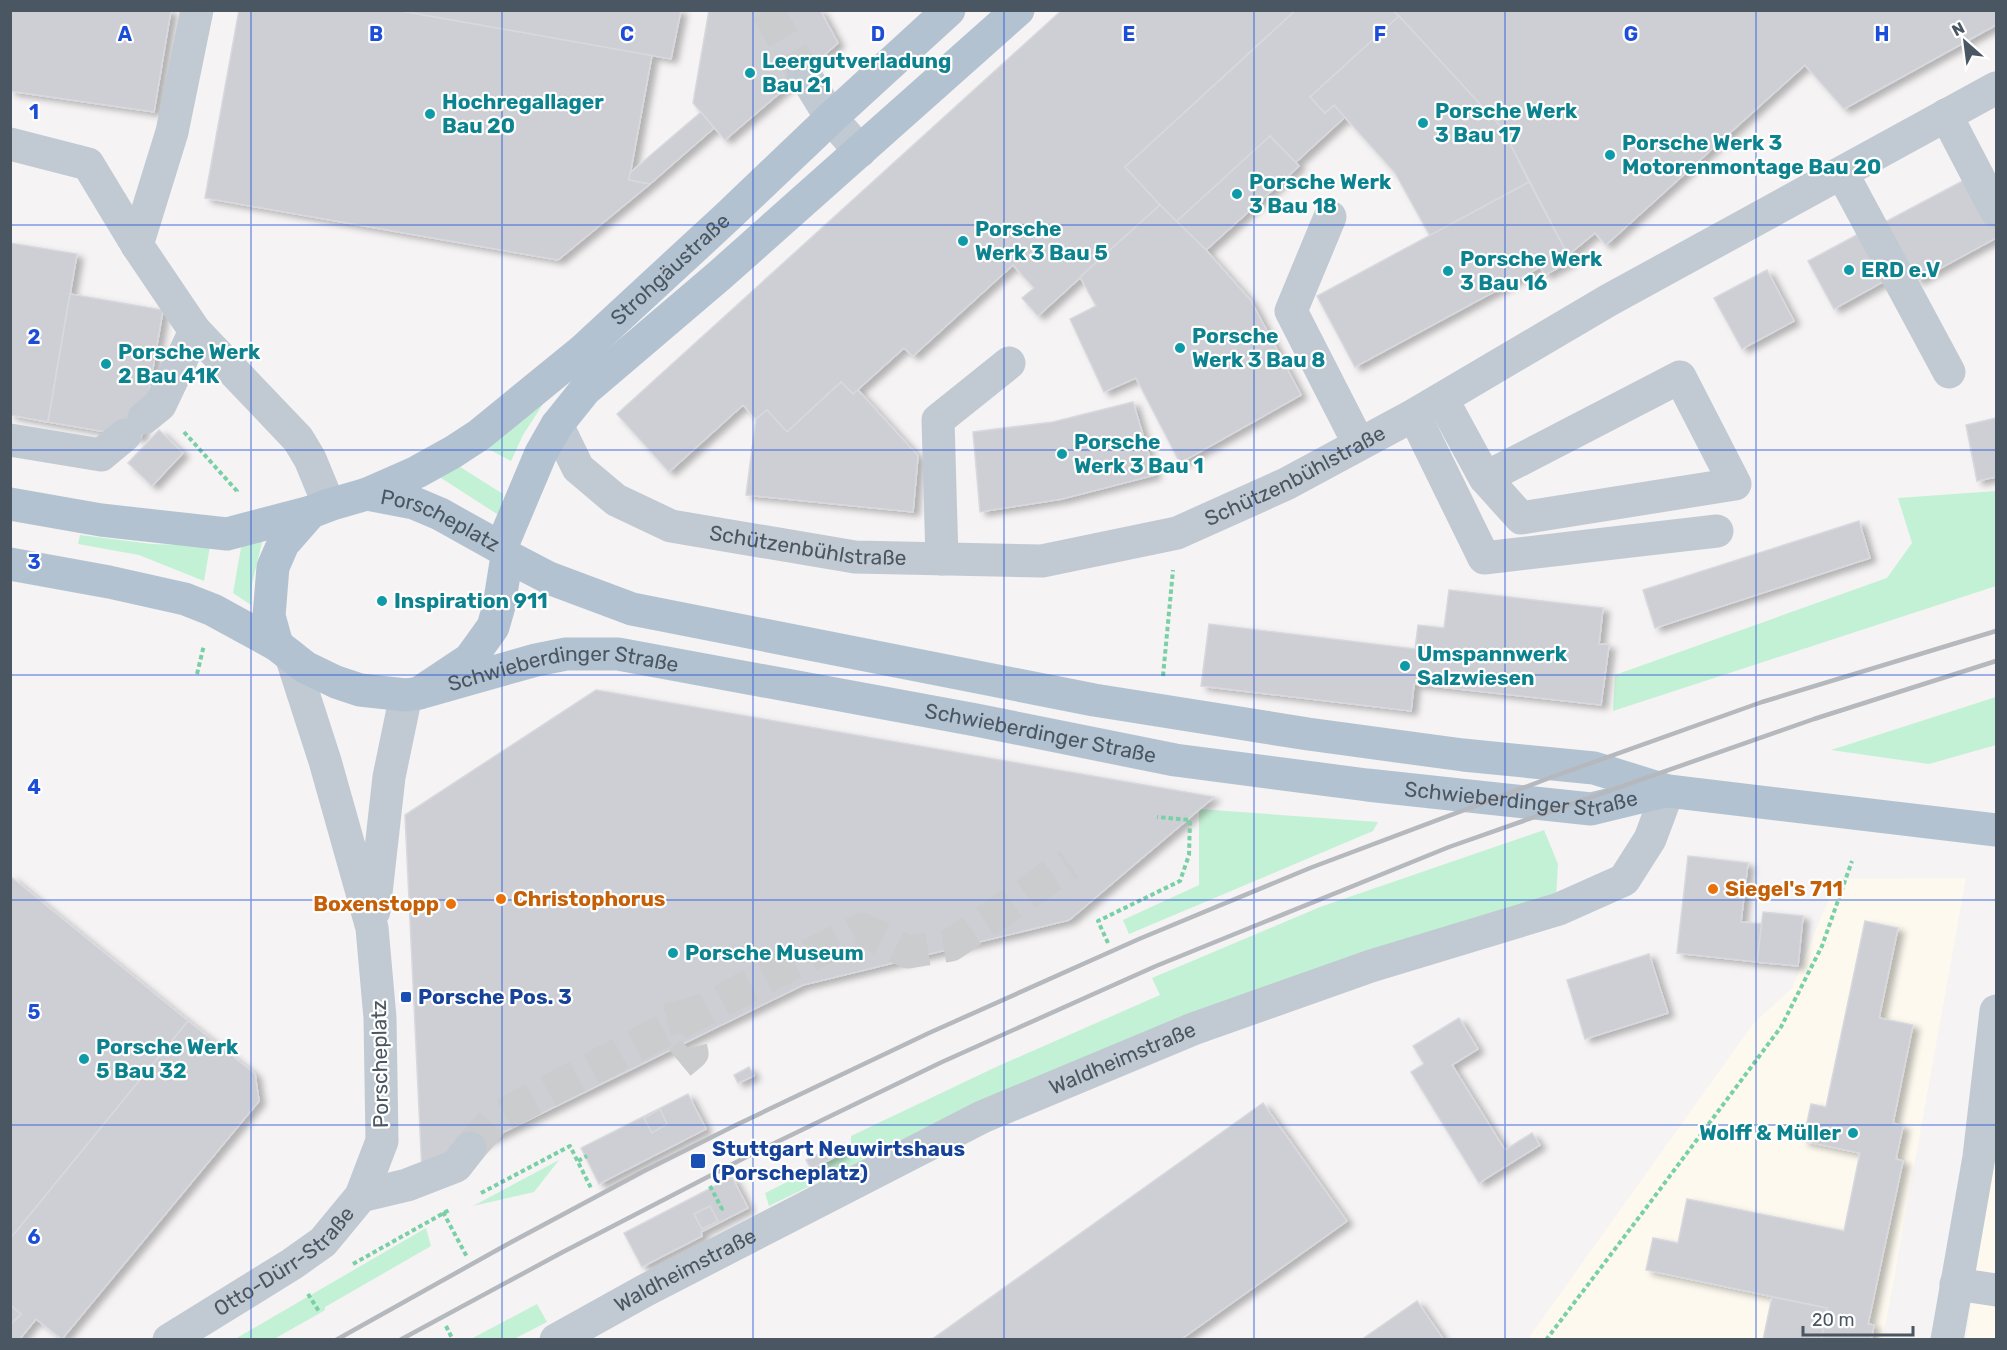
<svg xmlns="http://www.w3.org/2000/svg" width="2007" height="1350" font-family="Rubik,sans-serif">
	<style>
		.commercial { fill: #fdf9ef }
		.green { fill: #c3f1d5 }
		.building { fill: #cdcfd5; stroke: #d7d9de; stroke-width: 1.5; filter: url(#shadow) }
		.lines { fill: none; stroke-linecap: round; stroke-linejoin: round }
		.minor-tunnel { stroke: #caccce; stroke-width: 33; stroke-dasharray: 33 16; stroke-linecap: butt }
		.path { stroke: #7ad0a6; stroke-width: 4; stroke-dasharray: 4.5 3; stroke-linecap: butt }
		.minor { stroke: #c1cad2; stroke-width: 33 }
		.major { stroke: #b3c2d1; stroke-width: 33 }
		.rail { stroke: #b5b8bd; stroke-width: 4.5 }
		.grid { fill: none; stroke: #1d4ed8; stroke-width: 1.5; stroke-opacity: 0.55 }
		.culture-dot { fill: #0f9aa8; stroke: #fff; stroke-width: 2 }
		.food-dot { fill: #e8710a; stroke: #fff; stroke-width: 2 }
		.transit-dot { fill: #1a4fb4; stroke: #fff; stroke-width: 2 }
		.labels { text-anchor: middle; stroke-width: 4.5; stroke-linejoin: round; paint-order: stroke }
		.culture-label { font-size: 21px; font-weight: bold; fill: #0d838f; stroke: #fff; text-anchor: start }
		.street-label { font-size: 21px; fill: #4a5661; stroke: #fff }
		.food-label { font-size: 21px; font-weight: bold; fill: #c56008; stroke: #fff; text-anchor: start }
		.transit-label { font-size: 21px; font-weight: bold; fill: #164399; stroke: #fff; text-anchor: start }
		.grid-label { font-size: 20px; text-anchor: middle; font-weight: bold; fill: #1d4ed8; stroke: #fff; stroke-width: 4.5; stroke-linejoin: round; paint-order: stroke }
	</style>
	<defs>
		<filter id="shadow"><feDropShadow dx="6" dy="4" stdDeviation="3" flood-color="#0004"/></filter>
	</defs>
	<rect width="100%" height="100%" fill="#f5f3f3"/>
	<g class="commercial">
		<polygon points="1966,878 1883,1339 1527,1340 1753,1024 1792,988 1837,879"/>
		<polygon points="1996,1125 1996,1339 1966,1339"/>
	</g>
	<g class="green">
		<polygon points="543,404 523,435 511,461 481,445"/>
		<polygon points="454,463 503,494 500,516 435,474"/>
		<polygon points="1996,491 1996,586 1613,711 1615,675 1887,578 1912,543 1898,498"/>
		<polygon points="80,535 152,544 210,546 204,581 139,555 78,544"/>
		<polygon points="263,538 252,584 251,605 233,593 242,542"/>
		<polygon points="1996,697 1996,745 1929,764 1831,750"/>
		<polygon points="1199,809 1378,822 1373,831 1129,934 1123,920 1199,885"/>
		<polygon points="1544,830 1558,864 1556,898 976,1105 769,1206 765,1193 851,1150 851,1136 996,1067 1160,995 1152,978 1320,907"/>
		<polygon points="559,1160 534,1192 473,1206"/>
		<polygon points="426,1228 431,1246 325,1307 325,1310 320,1313 274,1339 235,1339"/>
		<polygon points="537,1304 547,1322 514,1339 471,1339"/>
	</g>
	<g class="building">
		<polygon points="10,10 171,10 154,112 10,91"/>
		<polygon points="239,10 396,10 652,55 629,180 650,184 558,260 205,198"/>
		<polygon points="396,10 681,10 671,59"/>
		<polygon points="709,10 820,10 838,43 725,140 693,103"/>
		<polygon points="1062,10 1296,10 1125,167 1160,205 1038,316 1022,298 1034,288 1013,265 913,356 904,348 853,394 841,382 787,432 767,410 756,419 743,405 669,472 617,414"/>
		<polygon points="1296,10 1393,10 1399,16 1310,97 1325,113 1334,105 1345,117 1295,163 1270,136 1176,222 1125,167"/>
		<polygon points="1393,10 1996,10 1996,25 1844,109 1805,65 1606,245 1595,233 1568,255 1502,128"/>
		<polygon points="1399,16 1502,128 1529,182 1430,236 1395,173 1334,105 1325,113 1310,97"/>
		<polygon points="701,112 714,128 650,184 629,180 630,173"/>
		<polygon points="1270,136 1299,166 1206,250 1176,222"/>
		<polygon points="1970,177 1996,226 1996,238 1917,281 1885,222"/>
		<polygon points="1529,182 1571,261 1545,275 1540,267 1355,367 1317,296"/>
		<polygon points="1160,205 1206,250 1251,301 1301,395 1180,463 1136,378 1104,392 1070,319 1096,306 1080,277"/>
		<polygon points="1864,231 1890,278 1834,309 1808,261"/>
		<polygon points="10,243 77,254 48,422 10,415"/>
		<polygon points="1767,270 1794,321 1742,349 1714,298"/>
		<polygon points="70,294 163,310 141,438 48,422"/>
		<polygon points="841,382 853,394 858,390 918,456 913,512 746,495 756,419 767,410 787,432"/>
		<polygon points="1133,402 1155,475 1062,499 980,512 973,432 1053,422"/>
		<polygon points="1996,418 1996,477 1977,481 1966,425"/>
		<polygon points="159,430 183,453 152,486 128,463"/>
		<polygon points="1859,521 1870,558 1655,628 1643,590"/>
		<polygon points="1449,590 1603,608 1599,644 1609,645 1601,705 1414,684 1411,711 1201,686 1209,624 1415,649 1418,625 1444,628"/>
		<polygon points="596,690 1214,797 1069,920 803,985 422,1172 405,815"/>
		<polygon points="1688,856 1748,863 1741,922 1762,924 1757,962 1677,953"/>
		<polygon points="10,876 188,1021 10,1239"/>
		<polygon points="1763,912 1803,916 1798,966 1757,962"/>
		<polygon points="1865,921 1898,928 1879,1018 1913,1025 1893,1123 1903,1126 1896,1159 1903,1161 1868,1324 1874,1325 1871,1340 1821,1340 1827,1308 1646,1270 1653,1238 1678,1243 1687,1199 1844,1231 1860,1153 1803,1141 1811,1104 1826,1107"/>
		<polygon points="1649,954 1668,1013 1585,1039 1567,980"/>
		<polygon points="1459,1018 1478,1049 1452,1065 1505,1150 1532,1133 1540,1145 1479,1183 1411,1072 1424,1064 1413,1046"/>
		<polygon points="188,1021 255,1074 259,1101 62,1339 36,1319 19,1340 10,1340 10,1325 21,1314 10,1305 10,1239"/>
		<polygon points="749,1067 754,1076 738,1083 734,1075"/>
		<polygon points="688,1094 706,1129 599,1184 581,1148"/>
		<polygon points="1263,1103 1347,1221 1180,1340 931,1340"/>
		<polygon points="660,1109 667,1124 652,1133 644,1118"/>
		<polygon points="838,1144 843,1153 811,1169 806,1160"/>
		<polygon points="732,1177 748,1208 701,1232 702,1236 642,1267 624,1233"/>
		<polygon points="710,1206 718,1221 702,1229 694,1214"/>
		<polygon points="1772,1297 1827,1308 1821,1340 1763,1340"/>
		<polygon points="1417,1301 1444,1340 1361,1340"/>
		<polygon points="10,1305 21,1314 10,1325"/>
	</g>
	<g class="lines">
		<g class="minor-tunnel">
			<polyline points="767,10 803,72"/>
			<polyline points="679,1000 692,1053 680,1063"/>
			<polyline points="470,1148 495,1119 778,971 862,929 908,952 951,945 1069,864"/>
		</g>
		<g class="path">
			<polyline points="184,432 237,491 236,494"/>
			<polyline points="197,674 204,645"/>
			<polyline points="1163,676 1173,570"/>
			<polyline points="1108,943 1098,921 1180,881 1189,855 1190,820 1157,817"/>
			<polyline points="578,1161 587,1156"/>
			<polyline points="710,1186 722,1209 720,1210"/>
			<polyline points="481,1193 570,1146 592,1190"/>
			<polyline points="443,1212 467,1257"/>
			<polyline points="353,1264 451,1209"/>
			<polyline points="308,1294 320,1313"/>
			<polyline points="446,1326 453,1340"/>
			<polyline points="1546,1340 1643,1212 1781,1027 1822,946 1852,861"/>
		</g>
		<g class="minor">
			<polyline points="803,72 831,118 860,151"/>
			<polyline points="1946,115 1996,211"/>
			<polyline points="10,144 88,164 137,245 195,331 298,439 310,459 329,505"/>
			<polyline points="1842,173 1949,372"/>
			<polyline points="1330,217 1291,311 1359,444"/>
			<polyline points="137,245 172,132 197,10"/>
			<polyline points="1442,399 1485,478 1680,377 1735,484 1521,518 1485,478"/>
			<polyline points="1414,415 1484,558 1717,531"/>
			<polyline points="144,418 160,405 195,331"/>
			<path id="s1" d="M557 425 578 468 616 500 671 526 855 557 1042 561 1177 533 1286 484 1414 415 1609 300 1996 88"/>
			<polyline points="10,440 101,455 125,435"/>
			<polyline points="942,559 938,420 1009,363"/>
			<polyline points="374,911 389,777 406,695"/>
			<polyline points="361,1196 407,1185 456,1166 470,1148"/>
			<polyline points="1956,1284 1996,1290"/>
			<path id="s2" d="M169 1340 292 1264 323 1242 361 1196 382 1141 380 1018 372 928 325 761 291 656"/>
			<path id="s3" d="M556 1340 646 1290 982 1117 1193 1029 1371 966 1559 909 1624 880 1650 839 1668 791"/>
			<polyline points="1947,1340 1979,1157 1996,1011"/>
		</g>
		<g class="major">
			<path id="s4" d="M367 494 417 472 453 452 479 435 582 351 726 218 831 118 949 10"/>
			<polyline points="10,504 101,520 227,534 311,512"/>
			<polyline points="501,548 541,453 557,425 585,390 720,275 1018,10"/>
			<polyline points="10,564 109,582 185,599 213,610 277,645 305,667 336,682 360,690 406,695 419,693 470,659 493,627 499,606 507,556"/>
			<path id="s5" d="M277 645 269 616 273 567 283 544 311 512 329 505 367 494 414 503 440 514 501 548 507 556 549 578 632 609 1094 700 1308 734 1463 755 1594 768 1668 791 1996 830"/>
			<path id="s6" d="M419 693 536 660 566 654H618L976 720 1175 760 1367 785 1591 809 1665 791"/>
		</g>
		<g class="rail">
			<polyline points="336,1340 506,1245 644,1171 736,1125 929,1033 1139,939 1310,868 1552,777 1762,702 1996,631"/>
			<polyline points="400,1340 561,1253 752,1154 942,1062 1156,966 1449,847 1814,719 1996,661"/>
		</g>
	</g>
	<path class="grid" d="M251 10V1340M502 10V1340M753 10V1340M1004 10V1340M1254 10V1340M1505 10V1340M1756 10V1340M10 225H1996M10 450H1996M10 675H1996M10 900H1996M10 1125H1996"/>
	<g class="culture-dot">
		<circle cx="750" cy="73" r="6"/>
		<circle cx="430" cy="114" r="6"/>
		<circle cx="1423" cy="123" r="6"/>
		<circle cx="1610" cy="155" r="6"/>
		<circle cx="1237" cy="194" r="6"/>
		<circle cx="963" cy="241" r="6"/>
		<circle cx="1849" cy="270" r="6"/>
		<circle cx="1448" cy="271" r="6"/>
		<circle cx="1180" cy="348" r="6"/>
		<circle cx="106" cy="364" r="6"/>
		<circle cx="1062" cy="454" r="6"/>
		<circle cx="382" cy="601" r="6"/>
		<circle cx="1405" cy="666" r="6"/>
		<circle cx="673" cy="953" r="6"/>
		<circle cx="84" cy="1059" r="6"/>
		<circle cx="1853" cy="1133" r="6"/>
	</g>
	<g class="food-dot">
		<circle cx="1713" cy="889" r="6"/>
		<circle cx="501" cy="899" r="6"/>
		<circle cx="451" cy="904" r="6"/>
	</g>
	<g class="transit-dot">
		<rect x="400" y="991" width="12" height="12" rx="3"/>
		<rect x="690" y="1153" width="16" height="16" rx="3"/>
	</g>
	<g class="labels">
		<g class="culture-label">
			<text x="762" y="68">Leergutverladung<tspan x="762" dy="24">Bau 21</tspan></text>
			<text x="442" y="109">Hochregallager<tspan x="442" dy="24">Bau 20</tspan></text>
			<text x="1435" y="118">Porsche Werk<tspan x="1435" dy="24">3 Bau 17</tspan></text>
			<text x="1622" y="150">Porsche Werk 3<tspan x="1622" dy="24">Motorenmontage Bau 20</tspan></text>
			<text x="1249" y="189">Porsche Werk<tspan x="1249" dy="24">3 Bau 18</tspan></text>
			<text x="975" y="236">Porsche<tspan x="975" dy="24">Werk 3 Bau 5</tspan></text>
			<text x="1460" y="266">Porsche Werk<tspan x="1460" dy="24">3 Bau 16</tspan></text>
			<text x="1861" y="277">ERD e.V</text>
			<text x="1192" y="343">Porsche<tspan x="1192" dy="24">Werk 3 Bau 8</tspan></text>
			<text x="118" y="359">Porsche Werk<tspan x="118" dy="24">2 Bau 41K</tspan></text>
			<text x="1074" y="449">Porsche<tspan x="1074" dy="24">Werk 3 Bau 1</tspan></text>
			<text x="394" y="608">Inspiration 911</text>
			<text x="1417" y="661">Umspannwerk<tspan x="1417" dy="24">Salzwiesen</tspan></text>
			<text x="685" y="960">Porsche Museum</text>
			<text x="96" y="1054">Porsche Werk<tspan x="96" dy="24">5 Bau 32</tspan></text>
			<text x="1841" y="1140" text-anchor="end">Wolff &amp; Müller</text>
		</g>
		<g class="street-label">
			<text dy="7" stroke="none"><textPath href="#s4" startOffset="380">Strohgäustraße</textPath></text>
			<text dy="7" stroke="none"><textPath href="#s1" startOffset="801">Schützenbühlstraße</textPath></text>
			<text dy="7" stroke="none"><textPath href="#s5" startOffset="284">Porscheplatz</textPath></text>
			<text dy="7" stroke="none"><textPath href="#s1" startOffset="297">Schützenbühlstraße</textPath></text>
			<text dy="7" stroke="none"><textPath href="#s6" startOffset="148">Schwieberdinger Straße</textPath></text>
			<text dy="7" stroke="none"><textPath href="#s6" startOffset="634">Schwieberdinger Straße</textPath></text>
			<text dy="7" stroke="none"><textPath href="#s6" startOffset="1120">Schwieberdinger Straße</textPath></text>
			<text dy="7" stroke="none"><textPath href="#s3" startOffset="633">Waldheimstraße</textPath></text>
			<text transform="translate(380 1064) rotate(-91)" y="7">Porscheplatz</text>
			<text dy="7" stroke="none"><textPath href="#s2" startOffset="140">Otto-Dürr-Straße</textPath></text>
			<text dy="7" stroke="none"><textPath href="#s3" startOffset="147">Waldheimstraße</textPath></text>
		</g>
		<g class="food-label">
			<text x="1725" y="896">Siegel's 711</text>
			<text x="513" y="906">Christophorus</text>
			<text x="439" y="911" text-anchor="end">Boxenstopp</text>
		</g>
		<g class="transit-label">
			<text x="418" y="1004">Porsche Pos. 3</text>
			<text x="712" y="1156">Stuttgart Neuwirtshaus<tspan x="712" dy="24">(Porscheplatz)</tspan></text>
		</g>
	</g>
	<g class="grid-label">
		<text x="125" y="41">A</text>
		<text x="376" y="41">B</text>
		<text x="627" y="41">C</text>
		<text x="878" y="41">D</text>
		<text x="1129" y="41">E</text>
		<text x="1380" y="41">F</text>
		<text x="1631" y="41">G</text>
		<text x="1882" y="41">H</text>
		<text x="34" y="119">1</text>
		<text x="34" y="344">2</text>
		<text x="34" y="569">3</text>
		<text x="34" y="794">4</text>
		<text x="34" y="1019">5</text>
		<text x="34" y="1244">6</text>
	</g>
	<rect width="2007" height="1350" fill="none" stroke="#4a5661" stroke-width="24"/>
	<g transform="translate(1965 42) rotate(332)" stroke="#ffffff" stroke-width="4.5" paint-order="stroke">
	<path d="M0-4.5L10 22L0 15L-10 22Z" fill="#4a5661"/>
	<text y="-9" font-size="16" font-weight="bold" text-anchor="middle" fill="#4a5661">N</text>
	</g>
	<path d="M1803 1326v9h110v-9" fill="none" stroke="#4a5661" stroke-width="3"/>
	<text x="1812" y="1326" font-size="18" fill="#4a5661" stroke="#ffffff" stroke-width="4.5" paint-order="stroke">20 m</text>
</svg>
